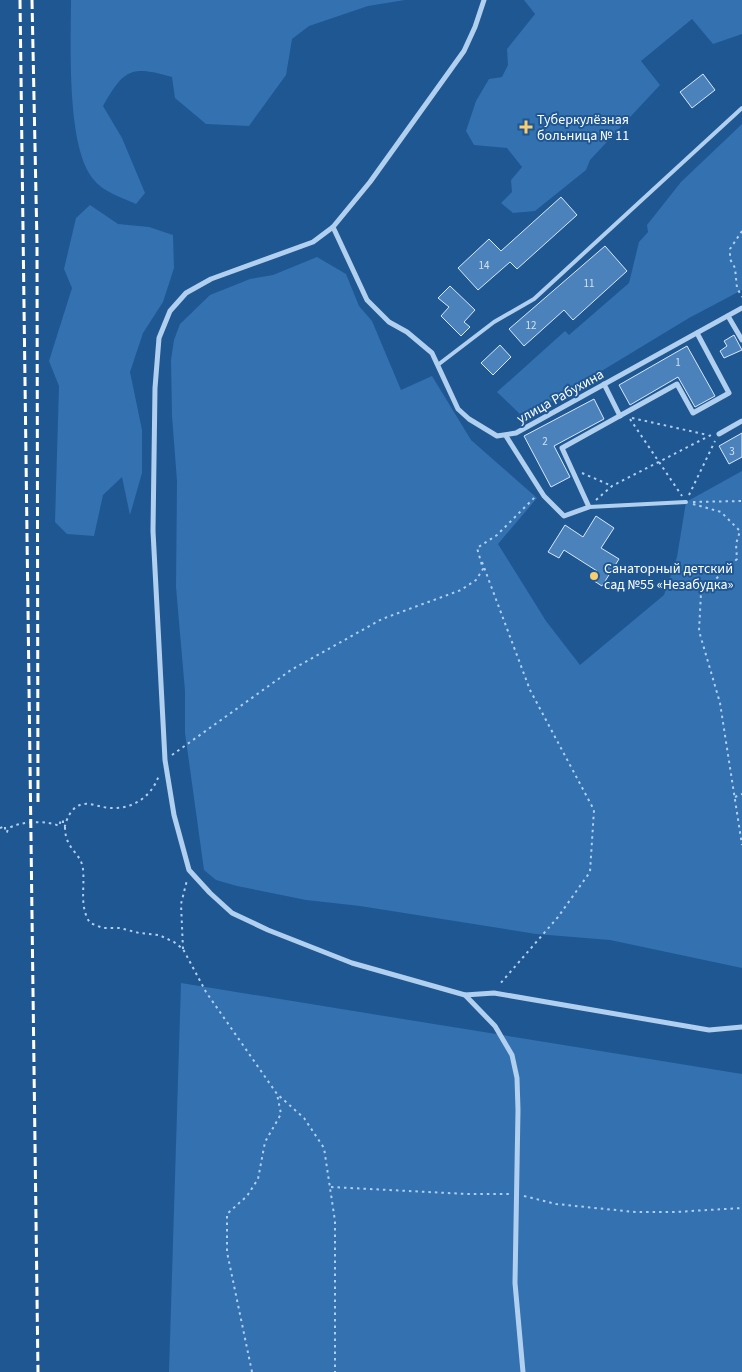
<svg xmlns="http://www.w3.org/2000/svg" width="742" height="1372" font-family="'Source Sans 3',sans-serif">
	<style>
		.green { fill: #3371b0 }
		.building { fill: #4c82bb; stroke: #d7e8fa }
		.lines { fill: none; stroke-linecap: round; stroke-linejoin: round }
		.path { stroke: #b1cfee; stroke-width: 2; stroke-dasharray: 2.5 4; stroke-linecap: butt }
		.lane { stroke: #b1cfee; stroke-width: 4 }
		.street { stroke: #b1cfee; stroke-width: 5 }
		.rail { stroke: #fff; stroke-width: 3; stroke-dasharray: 9 4; stroke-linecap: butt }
		.poi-dot { fill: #fbcd71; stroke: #1f5792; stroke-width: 2 }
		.labels { text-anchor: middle; stroke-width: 4; stroke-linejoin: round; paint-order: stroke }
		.number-label { font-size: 11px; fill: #d2e0ee }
		.poi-label { font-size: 14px; fill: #fff; stroke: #1f5792; text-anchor: start }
		.street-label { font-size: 14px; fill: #fff; stroke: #1f5792 }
	</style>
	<rect width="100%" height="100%" fill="#1f5792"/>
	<g class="green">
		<path d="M71 0H405L368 6 309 26 292 39 286 75 249 126 206 124 175 98 172 77C131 65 124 69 103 106L122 138 145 193 136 204C121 197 103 192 93 179 66 146 71 43 71 0Z"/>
		<polygon points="524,0 742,0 742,34 713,44 692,19 641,61 660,85 590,160 586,170 535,211 513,213 501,203 512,192 511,180 522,167 507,148 474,145 466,131 476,101 489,79 502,77 508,65 507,49 535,14"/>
		<polygon points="742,124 742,290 689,318 524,418 497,392 565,331 569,335 629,283 639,242 648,232 647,225 681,182"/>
		<polygon points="90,205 118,224 149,227 173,235 174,268 163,302 143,333 130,372 142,430 142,473 130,515 122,477 103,495 94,536 67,534 55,522 59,386 49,361 72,288 64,269 76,218"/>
		<polygon points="317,257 346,274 359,306 372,321 401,390 432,376 471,440 537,498 498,544 546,621 580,665 664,595 677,557 686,502 742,471 742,968 610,940 536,934 360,906 306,900 237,886 216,880 204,870 185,733 185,691 176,587 177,481 172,416 171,360 174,340 180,324 210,295 250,279 273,275"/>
		<polygon points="181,983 742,1074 742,1372 169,1372"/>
	</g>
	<g class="building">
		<polygon points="703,74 715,90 692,108 680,92"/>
		<polygon points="561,197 577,215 517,269 510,262 478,290 458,268 489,239 501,251"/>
		<polygon points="605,246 627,271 573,320 564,310 524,346 509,329"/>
		<polygon points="450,286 475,310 464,322 470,327 461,336 441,316 449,307 438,298"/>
		<polygon points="734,335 742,350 724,358 720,351 727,346 724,341"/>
		<polygon points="500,345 511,357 493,375 481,363"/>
		<polygon points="687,346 715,396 695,407 678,377 630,405 619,385"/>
		<polygon points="594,399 604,419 554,446 570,477 551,487 524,436"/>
		<polygon points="742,433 742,457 729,464 719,446"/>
		<polygon points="596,516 614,528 601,548 619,559 602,586 591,579 597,571 564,550 559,558 548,552 565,525 583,537"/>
	</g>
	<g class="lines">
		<g class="path">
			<polyline points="742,231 730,249 730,259 735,268 737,288 742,297"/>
			<polyline points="632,418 708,435"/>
			<polyline points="630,419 682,496"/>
			<polyline points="582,473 612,486"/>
			<polyline points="689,495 715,441"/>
			<polyline points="596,500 612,486 711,435"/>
			<polyline points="693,502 742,501"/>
			<polyline points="693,504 721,512 740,531 736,544 737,559 701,593 699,631 720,703 742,845"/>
			<polyline points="482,562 530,690 594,810 590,872 558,917 499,985"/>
			<polyline points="172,755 291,670 382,619 461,590 476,580 483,569 477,548 497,535 535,497"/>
			<polyline points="735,797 742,794"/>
			<path d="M65 827C65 850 81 852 83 869 85 888 79 906 90 923L103 928H120L139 933 159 935 174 942 183 949 206 992 277 1094 304 1118 324 1148 335 1221V1372"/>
			<path d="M0 828 5 826V832H7L8 829C18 821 48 820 59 826L61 820H63V826H65C67 817 73 805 84 804 90 803 97 806 103 807 129 812 151 799 159 775"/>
			<polyline points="183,949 181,904 187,880"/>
			<polyline points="331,1187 467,1194 509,1194"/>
			<polyline points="524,1196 556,1204 635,1212 675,1212 742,1208"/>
			<polyline points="252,1372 227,1252 227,1214 247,1196 258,1179 265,1142 281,1114 277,1094"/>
		</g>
		<g class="lane">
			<polyline points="439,364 494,322 534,299 742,108"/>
			<polyline points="589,507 686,502"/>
		</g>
		<g class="street">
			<polyline points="484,0 475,27 464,51 370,182 333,227 313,242 211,279 186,293 170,311 159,338 155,388 153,531 165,760 174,815 189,870 210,893 232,913 268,930 352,963 465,995 495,1026 512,1055 517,1078 518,1110 515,1283 523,1372"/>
			<polyline points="333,227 367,300 389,322 407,332 432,353 458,409 469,419 497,436 516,433 742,308"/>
			<polyline points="728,316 742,340"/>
			<polyline points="604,384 620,416"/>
			<polyline points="719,434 742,421"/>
			<polyline points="506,436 544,496 564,516 589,507 562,448 677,384 693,413 729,393 697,333"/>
			<polyline points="465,995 494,993 709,1030 742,1027"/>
		</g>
		<g class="rail">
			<polyline points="20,0 38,1372"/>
			<polyline points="32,0 37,244 38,805"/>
		</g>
	</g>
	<g class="poi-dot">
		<path d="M523.5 119.5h5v5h5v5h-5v5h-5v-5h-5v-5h5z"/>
		<circle cx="594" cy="576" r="5"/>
	</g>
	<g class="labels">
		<g class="number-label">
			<text x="484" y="269">14</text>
			<text x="589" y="287">11</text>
			<text x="531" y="329">12</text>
			<text x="678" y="366">1</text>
			<text x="545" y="445">2</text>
			<text x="732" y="455">3</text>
		</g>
		<g class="poi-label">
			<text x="537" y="124">Туберкулёзная<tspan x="537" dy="16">больница № 11</tspan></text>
			<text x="604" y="573">Санаторный детский<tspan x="604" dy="16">сад №55 «Незабудка»</tspan></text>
		</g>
		<g class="street-label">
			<text transform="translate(560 396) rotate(-29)" y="5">улица Рабухина</text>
		</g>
	</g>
</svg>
